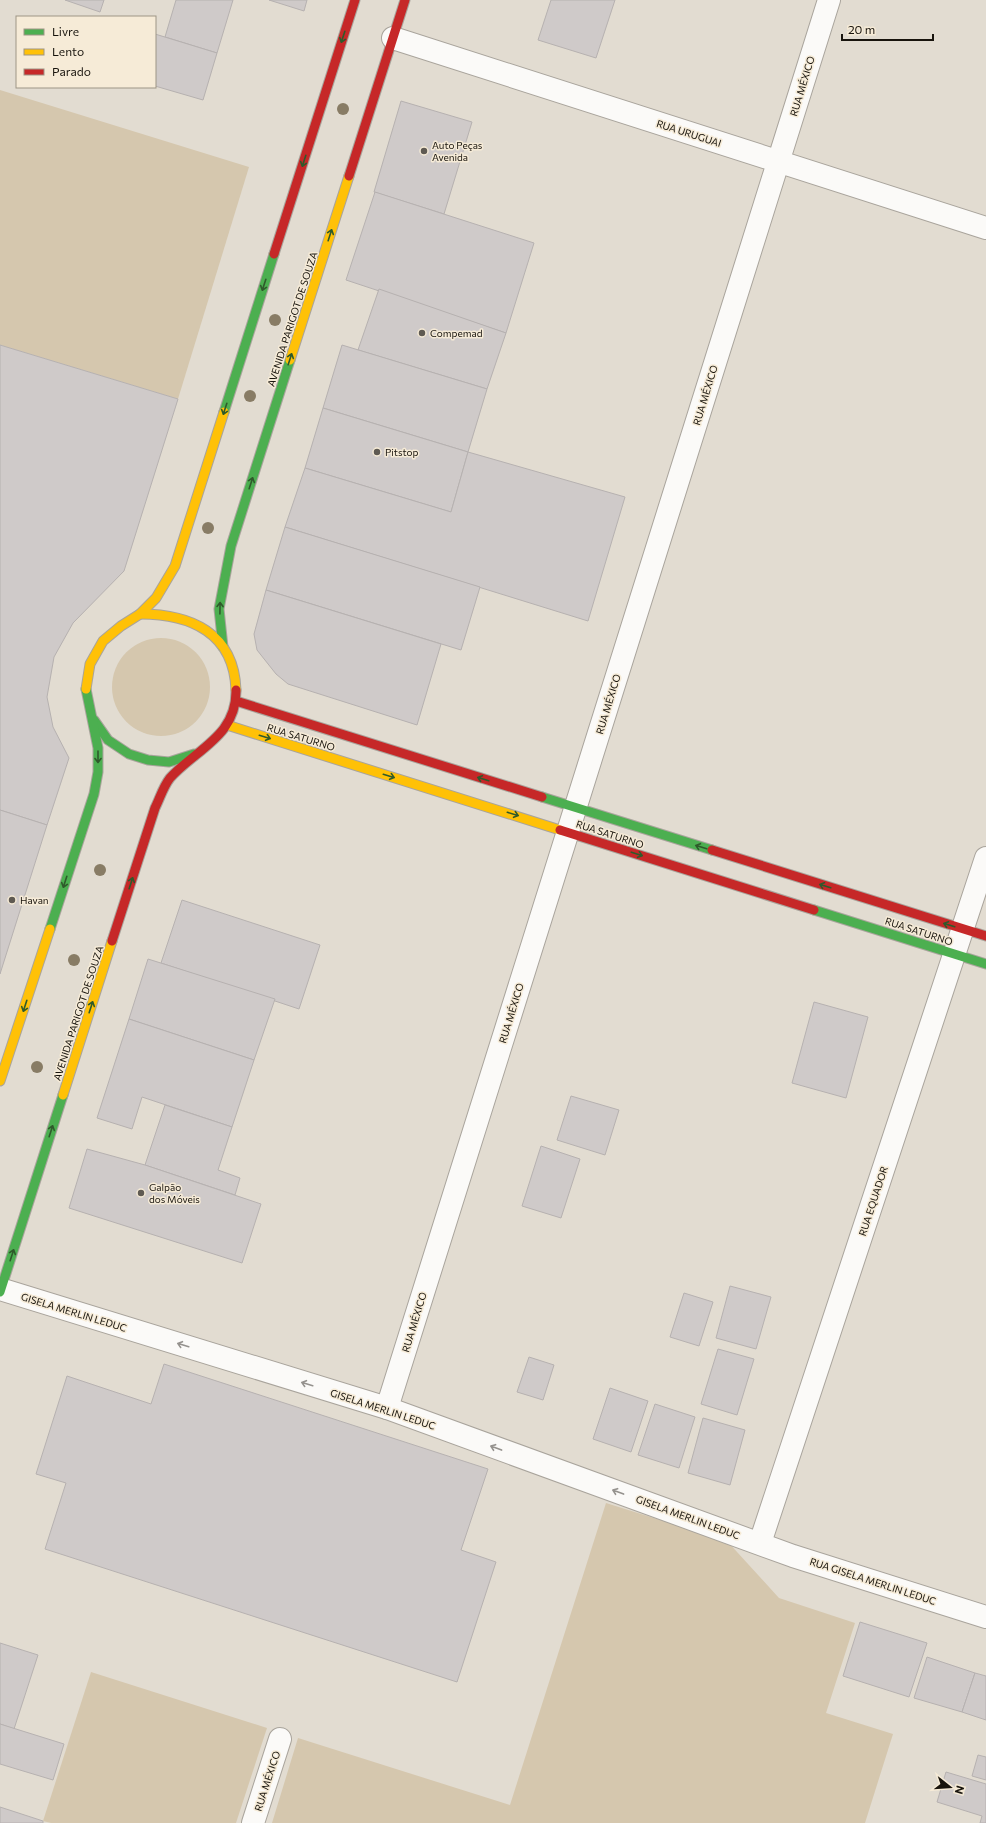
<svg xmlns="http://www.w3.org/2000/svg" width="986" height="1823" font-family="Commissioner,sans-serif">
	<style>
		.green { fill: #d5c7ae }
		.building { fill: #cfcac9; stroke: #b6b1b0 }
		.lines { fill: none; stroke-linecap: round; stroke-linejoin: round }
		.street-casing { stroke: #a9a49c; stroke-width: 24 }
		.fast-casing { stroke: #a9a49c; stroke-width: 11 }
		.slow-casing { stroke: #a9a49c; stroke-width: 11 }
		.jam-casing { stroke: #a9a49c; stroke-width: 11 }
		.street { stroke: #fbfaf8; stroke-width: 22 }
		.fast { stroke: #4caf50; stroke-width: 9 }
		.slow { stroke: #ffc107; stroke-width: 9 }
		.jam { stroke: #c62828; stroke-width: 9 }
		.tree { fill: #887c65 }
		.oneway { stroke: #2f5a2b }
		.oneway2 { stroke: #95928e }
		.poi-dot { fill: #5f5a52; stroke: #f6ebd7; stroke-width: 1.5 }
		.labels { text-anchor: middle; stroke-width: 3; stroke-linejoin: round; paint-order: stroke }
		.street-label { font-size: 10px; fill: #18140d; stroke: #f6ebd7 }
		.poi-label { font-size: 10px; fill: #18140d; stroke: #f6ebd7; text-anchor: start }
	</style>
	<rect width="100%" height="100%" fill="#e2dcd1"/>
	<g class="green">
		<polygon points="0,90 249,167 178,399 0,345"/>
		<circle cx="161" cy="687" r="49"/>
		<polygon points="606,1503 727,1541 779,1598 855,1623 826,1713 893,1734 865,1823 272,1823 298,1738 510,1805"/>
		<polygon points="91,1672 267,1728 236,1823 51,1823 43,1821"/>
	</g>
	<g class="building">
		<polygon points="65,0 104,0 100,12"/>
		<polygon points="176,0 233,0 217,53 165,37"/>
		<polygon points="269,0 307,0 304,11"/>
		<polygon points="551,0 615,0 596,58 538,40"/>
		<polygon points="155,34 217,53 203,100 155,86"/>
		<polygon points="401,101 472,122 444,214 374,192"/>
		<polygon points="375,192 534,243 506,333 346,280"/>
		<polygon points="379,289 506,333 487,389 358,350"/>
		<polygon points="0,345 178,399 124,571 73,623 54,657 47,697 53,727 69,758 47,825 0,810"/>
		<polygon points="342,345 487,389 468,452 323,408"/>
		<polygon points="323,408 468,452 451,512 305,468"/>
		<polygon points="468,452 625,497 588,621 285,527 305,468 451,512"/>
		<polygon points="285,527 480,587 461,650 266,590"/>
		<polygon points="266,590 441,644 417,725 288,684 276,674 257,650 254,634"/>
		<polygon points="0,810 47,825 0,974"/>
		<polygon points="182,900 320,945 299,1009 161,963"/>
		<polygon points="148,959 275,999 254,1060 129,1019"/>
		<polygon points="814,1002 868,1017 846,1098 792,1083"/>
		<polygon points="129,1019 254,1060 232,1127 142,1097 132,1129 97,1118"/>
		<polygon points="571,1096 619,1110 605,1155 557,1140"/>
		<polygon points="165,1105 232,1127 218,1170 240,1178 235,1195 145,1165"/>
		<polygon points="541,1146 580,1159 561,1218 522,1206"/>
		<polygon points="87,1149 145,1165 261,1204 242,1263 69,1208"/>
		<polygon points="730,1286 771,1297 756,1349 716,1338"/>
		<polygon points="684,1293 713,1302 699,1346 670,1337"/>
		<polygon points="718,1349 754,1359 737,1415 701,1404"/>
		<polygon points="529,1357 554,1365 543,1400 517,1392"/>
		<polygon points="164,1364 488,1469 461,1550 496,1562 457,1682 45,1549 66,1483 36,1474 67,1376 151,1404"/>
		<polygon points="610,1388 648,1401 631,1452 593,1439"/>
		<polygon points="655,1404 695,1417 679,1468 638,1455"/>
		<polygon points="703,1418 745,1430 730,1485 688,1473"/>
		<polygon points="860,1622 927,1643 909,1697 843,1676"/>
		<polygon points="0,1643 38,1655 14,1729 0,1724"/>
		<polygon points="927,1657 975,1673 962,1712 914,1698"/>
		<polygon points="975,1673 986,1676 986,1720 962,1712"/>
		<polygon points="0,1724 64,1744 53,1780 0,1764"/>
		<polygon points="978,1755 986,1757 986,1780 972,1776"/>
		<polygon points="946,1772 986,1784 986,1823 980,1823 982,1816 937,1802"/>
		<polygon points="0,1807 43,1821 43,1823 0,1823"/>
	</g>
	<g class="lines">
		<g class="street-casing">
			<g id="street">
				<polyline points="393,38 986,228"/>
				<polyline points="0,1289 387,1408 793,1556 986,1617"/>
				<polyline points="387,1408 829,0"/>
				<polyline points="760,1543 986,858"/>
				<polyline points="253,1823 280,1739"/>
			</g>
		</g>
		<g class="fast-casing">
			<g id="fast">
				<polyline points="224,412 274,254"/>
				<polyline points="223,647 219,609 231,546 290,360"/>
				<polyline points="94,720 108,740 129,754 148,760 169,762 194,754"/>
				<polyline points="542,797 712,850"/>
				<polyline points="814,910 986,964"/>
				<polyline points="50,929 94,794 98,772 98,748 86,689"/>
				<polyline points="0,1292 63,1095"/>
			</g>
		</g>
		<g class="slow-casing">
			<g id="slow">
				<polyline points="290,360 349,176"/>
				<path d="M140 614C191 614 234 633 236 690"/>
				<polyline points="86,689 90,664 103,641 121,626 140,614 156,598 175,566 224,412"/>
				<polyline points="227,725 560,830"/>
				<polyline points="0,1081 50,929"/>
				<polyline points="63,1095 112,941"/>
			</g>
		</g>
		<g class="jam-casing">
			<g id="jam">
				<polyline points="349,176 405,0"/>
				<polyline points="274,254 355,0"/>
				<polyline points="236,701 542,797"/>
				<polyline points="560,830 814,910"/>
				<polyline points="712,850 986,936"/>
				<path d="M112 941 155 808C160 798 163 787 170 778 196 749 237 736 236 690"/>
			</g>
		</g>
		<use href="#street" class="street"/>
		<use href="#fast" class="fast"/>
		<use href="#slow" class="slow"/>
		<use href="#jam" class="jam"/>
	</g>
	<g class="tree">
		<circle cx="343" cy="109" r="6"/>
		<circle cx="275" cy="320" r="6"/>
		<circle cx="250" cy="396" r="6"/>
		<circle cx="208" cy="528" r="6"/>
		<circle cx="100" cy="870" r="6"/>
		<circle cx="74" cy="960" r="6"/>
		<circle cx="37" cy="1067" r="6"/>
	</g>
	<defs><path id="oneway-shaft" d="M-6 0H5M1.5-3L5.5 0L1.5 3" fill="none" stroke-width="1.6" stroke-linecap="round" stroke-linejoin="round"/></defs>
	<g class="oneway">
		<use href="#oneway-shaft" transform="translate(343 37) rotate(108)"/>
		<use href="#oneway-shaft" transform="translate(304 161) rotate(108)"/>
		<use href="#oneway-shaft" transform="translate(330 235) rotate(-72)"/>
		<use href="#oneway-shaft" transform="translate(264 285) rotate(108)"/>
		<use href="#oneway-shaft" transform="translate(290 359) rotate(-72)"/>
		<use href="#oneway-shaft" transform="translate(225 409) rotate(108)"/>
		<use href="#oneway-shaft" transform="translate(251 483) rotate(-72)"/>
		<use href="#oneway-shaft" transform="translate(220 608) rotate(-89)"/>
		<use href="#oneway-shaft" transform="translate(265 737) rotate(17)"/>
		<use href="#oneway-shaft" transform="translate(98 757) rotate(90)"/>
		<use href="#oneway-shaft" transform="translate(389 776) rotate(17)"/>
		<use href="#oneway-shaft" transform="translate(483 779) rotate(-163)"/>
		<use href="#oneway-shaft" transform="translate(513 814) rotate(17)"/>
		<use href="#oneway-shaft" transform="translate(701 847) rotate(-163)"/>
		<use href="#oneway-shaft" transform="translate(637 854) rotate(18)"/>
		<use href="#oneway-shaft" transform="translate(65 882) rotate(108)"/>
		<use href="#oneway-shaft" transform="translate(131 883) rotate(-72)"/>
		<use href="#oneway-shaft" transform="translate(825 886) rotate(-163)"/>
		<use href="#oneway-shaft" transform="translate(949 925) rotate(-163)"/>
		<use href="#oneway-shaft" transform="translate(25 1006) rotate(108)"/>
		<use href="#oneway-shaft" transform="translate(91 1007) rotate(-72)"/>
		<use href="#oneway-shaft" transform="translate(51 1131) rotate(-72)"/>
		<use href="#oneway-shaft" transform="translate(12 1255) rotate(-72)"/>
	</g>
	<g class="oneway2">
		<use href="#oneway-shaft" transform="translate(183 1345) rotate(-163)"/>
		<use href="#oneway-shaft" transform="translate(307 1384) rotate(-163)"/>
		<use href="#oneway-shaft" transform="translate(496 1448) rotate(-160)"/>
		<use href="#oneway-shaft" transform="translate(618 1492) rotate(-160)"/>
	</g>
	<g class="poi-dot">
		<circle cx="424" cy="151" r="4"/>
		<circle cx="422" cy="333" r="4"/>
		<circle cx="377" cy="452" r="4"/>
		<circle cx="12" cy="900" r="4"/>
		<circle cx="141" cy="1193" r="4"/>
	</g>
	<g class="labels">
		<g class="street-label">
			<text transform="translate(802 86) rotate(-73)" y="4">RUA MÉXICO</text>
			<text transform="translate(689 133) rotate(18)" y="4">RUA URUGUAI</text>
			<text transform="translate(292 319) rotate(-72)" y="4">AVENIDA PARIGOT DE SOUZA</text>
			<text transform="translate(705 395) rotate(-73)" y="4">RUA MÉXICO</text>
			<text transform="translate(608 704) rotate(-73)" y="4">RUA MÉXICO</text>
			<text transform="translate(301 737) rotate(17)" y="4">RUA SATURNO</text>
			<text transform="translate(610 834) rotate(18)" y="4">RUA SATURNO</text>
			<text transform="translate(919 931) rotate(18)" y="4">RUA SATURNO</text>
			<text transform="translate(78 1013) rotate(-72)" y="4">AVENIDA PARIGOT DE SOUZA</text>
			<text transform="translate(511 1013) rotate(-73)" y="4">RUA MÉXICO</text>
			<text transform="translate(873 1201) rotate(-72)" y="4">RUA EQUADOR</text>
			<text transform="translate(74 1312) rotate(17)" y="4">GISELA MERLIN LEDUC</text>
			<text transform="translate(414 1322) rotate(-73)" y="4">RUA MÉXICO</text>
			<text transform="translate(383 1409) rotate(18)" y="4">GISELA MERLIN LEDUC</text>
			<text transform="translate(688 1517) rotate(20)" y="4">GISELA MERLIN LEDUC</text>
			<text transform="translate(873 1581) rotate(18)" y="4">RUA GISELA MERLIN LEDUC</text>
			<text transform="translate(267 1781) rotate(-72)" y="4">RUA MÉXICO</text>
		</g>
		<g class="poi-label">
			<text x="432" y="149">Auto Peças<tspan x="432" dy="12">Avenida</tspan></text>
			<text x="430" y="337">Compemad</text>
			<text x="385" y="456">Pitstop</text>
			<text x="20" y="904">Havan</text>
			<text x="149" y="1191">Galpão<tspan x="149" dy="12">dos Móveis</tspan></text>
		</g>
	</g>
	<rect x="16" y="16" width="140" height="72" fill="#f6ebd7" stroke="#9d9586"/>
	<rect x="24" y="29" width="20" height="6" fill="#4caf50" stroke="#9d9586"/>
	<text x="52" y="36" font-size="12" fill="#18140d">Livre</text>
	<rect x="24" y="49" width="20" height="6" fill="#ffc107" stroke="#9d9586"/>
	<text x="52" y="56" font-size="12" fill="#18140d">Lento</text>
	<rect x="24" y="69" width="20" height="6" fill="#c62828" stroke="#9d9586"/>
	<text x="52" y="76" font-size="12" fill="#18140d">Parado</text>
	<g transform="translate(950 1787) rotate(107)" stroke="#f6ebd7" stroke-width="3" paint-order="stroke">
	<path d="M0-3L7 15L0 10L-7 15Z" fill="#18140d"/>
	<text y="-6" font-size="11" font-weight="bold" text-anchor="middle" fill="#18140d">N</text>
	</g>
	<path d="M842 34v6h91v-6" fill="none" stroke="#18140d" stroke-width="2"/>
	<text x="848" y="34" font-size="12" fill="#18140d" stroke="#f6ebd7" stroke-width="3" paint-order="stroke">20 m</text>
</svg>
